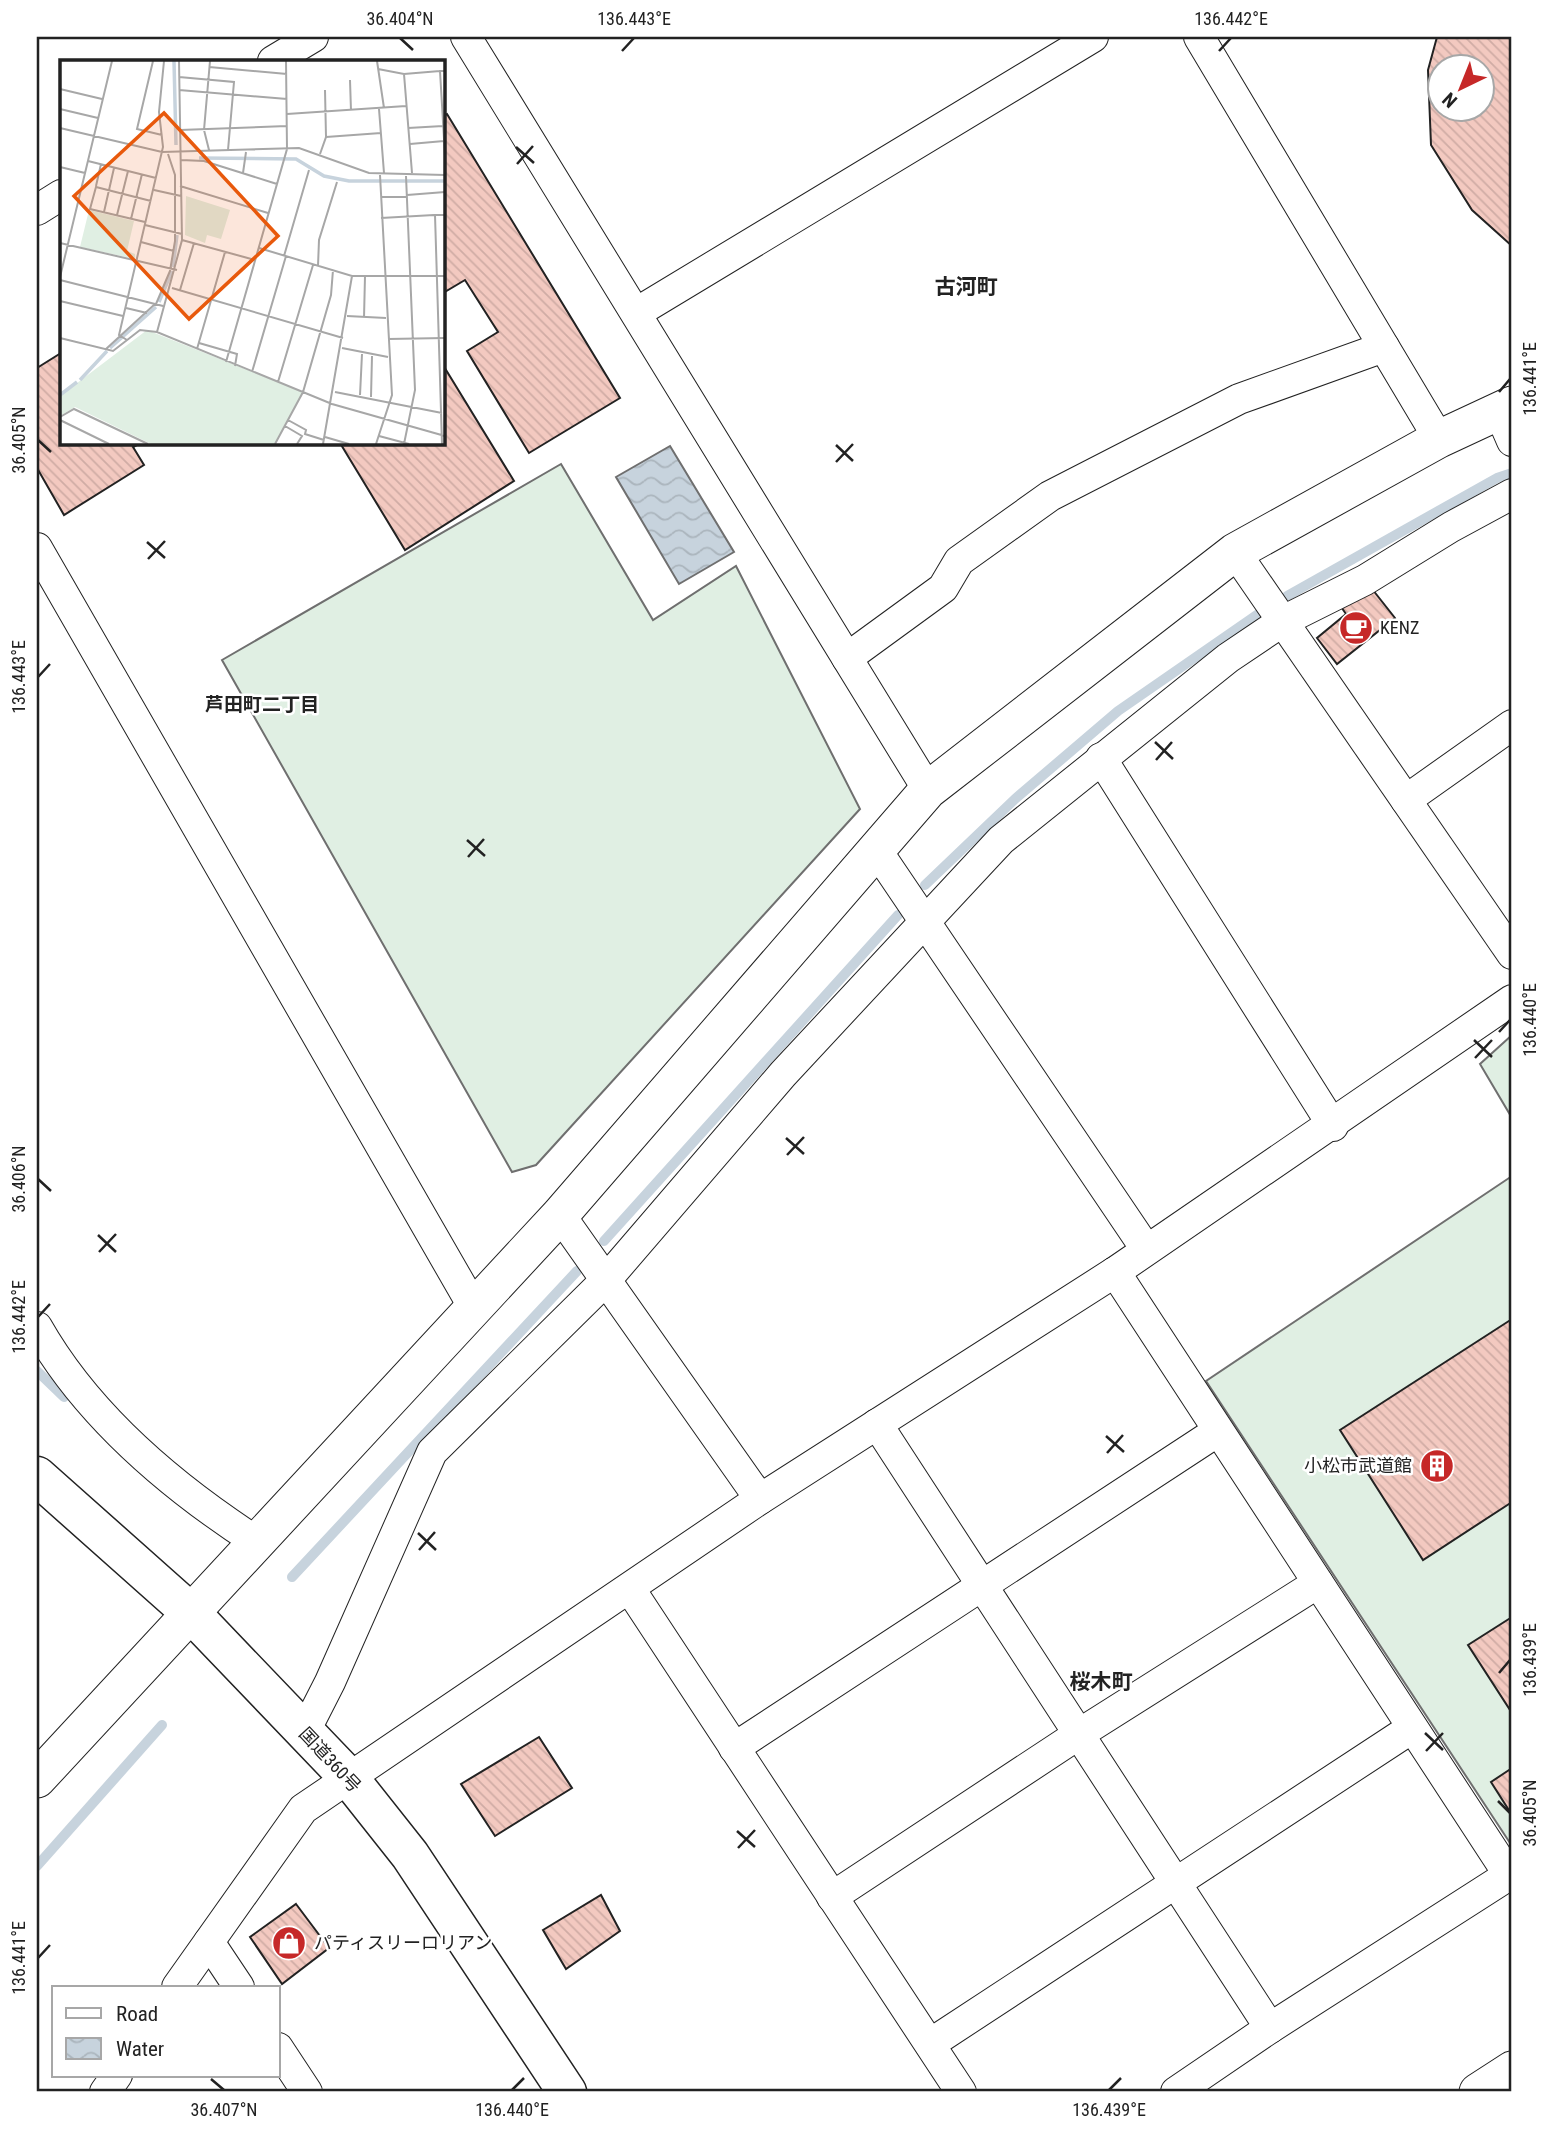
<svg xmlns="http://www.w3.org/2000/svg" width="1549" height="2129" font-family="'Roboto Condensed','Noto Sans JP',sans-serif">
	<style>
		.pitch { fill: #e0efe3; stroke: #6f6f6f; stroke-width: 2 }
		.water { fill: url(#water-waves); stroke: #6f6f6f; stroke-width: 2 }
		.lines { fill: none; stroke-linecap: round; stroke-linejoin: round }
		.stream { stroke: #c7d3dd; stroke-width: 10 }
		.building { fill: url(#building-back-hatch); stroke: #222; stroke-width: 2; fill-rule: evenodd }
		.minor-casing { stroke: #222; stroke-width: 32 }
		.tertiary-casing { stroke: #222; stroke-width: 39 }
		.trunk-casing { stroke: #222; stroke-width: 41 }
		.minor { stroke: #fff; stroke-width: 30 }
		.tertiary { stroke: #fff; stroke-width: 37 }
		.trunk { stroke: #fff; stroke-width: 38 }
		.ticks { fill: none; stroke: #222; stroke-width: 2.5 }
		.labels { text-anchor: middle; stroke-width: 5; stroke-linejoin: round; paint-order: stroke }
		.poi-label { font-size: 18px; fill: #222; stroke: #fff; text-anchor: start }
		.street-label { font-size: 18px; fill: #222; stroke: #fff }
		.neighbourhood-label { font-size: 19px; font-weight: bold; fill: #222; stroke: #fff }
		.quarter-label { font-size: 21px; font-weight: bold; fill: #222; stroke: #fff }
		.inset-river { fill: none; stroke: #c7d3dd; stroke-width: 3.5 }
		.inset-road { fill: none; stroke: #a7a7a7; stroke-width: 2 }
		.view { fill: #e8590c; fill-opacity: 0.15; stroke: #e8590c; stroke-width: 3.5 }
		.inset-edge { fill: none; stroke: #222; stroke-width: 3.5 }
		.neatline { fill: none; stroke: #222; stroke-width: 2.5 }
		.ticks-label { font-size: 18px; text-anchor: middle; fill: #222 }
	</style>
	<defs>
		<pattern id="water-waves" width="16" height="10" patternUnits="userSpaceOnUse" patternTransform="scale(1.75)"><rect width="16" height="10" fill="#c7d3dd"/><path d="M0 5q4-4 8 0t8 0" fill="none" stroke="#abb5bd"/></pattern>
		<pattern id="building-back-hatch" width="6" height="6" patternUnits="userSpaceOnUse" patternTransform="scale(1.75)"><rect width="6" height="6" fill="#f3c9c0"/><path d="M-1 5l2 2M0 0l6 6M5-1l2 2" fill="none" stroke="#d0aca5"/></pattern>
	</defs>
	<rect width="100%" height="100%" fill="#fff"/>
	<g class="pitch">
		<polygon points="561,464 653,620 736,566 860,809 536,1165 512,1172 222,660"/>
		<polygon points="1512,1035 1512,1118 1480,1064"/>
		<polygon points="1512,1176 1512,1846 1206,1381"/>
	</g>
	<polygon class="water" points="670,446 734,552 679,584 616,477"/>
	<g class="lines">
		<g class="stream">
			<polyline points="1287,596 1497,478 1512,473"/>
			<polyline points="925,885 1015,799 1118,711 1261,612"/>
			<polyline points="604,1241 898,915"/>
			<polyline points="37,1371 64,1397"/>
			<polyline points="292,1577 577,1271"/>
			<polyline points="37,1866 162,1725"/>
		</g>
	</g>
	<g class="building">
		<path d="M1437 37H1512V246L1472 210 1431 145 1428 70ZM1440 66H1482V108H1440Z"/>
		<polygon points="447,114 620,398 529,453 467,351 498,332 465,280 443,293 443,116"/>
		<polygon points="61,353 61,443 141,443 133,447 144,465 64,515 37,468 37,368"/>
		<polygon points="443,365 514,481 405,550 340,443 443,443"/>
		<polygon points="1365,580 1395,618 1337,664 1317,638 1346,614 1337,601"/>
		<polygon points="1512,1319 1512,1502 1423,1560 1340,1430"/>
		<polygon points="1512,1617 1512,1713 1468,1645"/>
		<polygon points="539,1737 572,1788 495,1836 461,1784"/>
		<polygon points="1512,1768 1512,1815 1491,1782"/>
		<polygon points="601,1895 620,1931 566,1969 543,1930"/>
		<polygon points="296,1904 329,1948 282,1984 250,1937"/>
	</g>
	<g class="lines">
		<g class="minor-casing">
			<g id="minor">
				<polyline points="466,37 928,790"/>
				<polyline points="1199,37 1439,439"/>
				<polyline points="273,61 313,37"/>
				<polyline points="37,210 61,195"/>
				<polyline points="636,313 1093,37"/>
				<polyline points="1499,411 1512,441"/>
				<polyline points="37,548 474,1308"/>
				<polyline points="1235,552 1512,954"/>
				<polyline points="847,658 943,588 959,561 1050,496 1239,399 1384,347"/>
				<polyline points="1101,758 1333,1126"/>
				<polyline points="1406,800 1512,725"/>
				<polyline points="875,848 1146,1249"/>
				<polyline points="560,1215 760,1499"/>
				<path d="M37 1327C88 1417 172 1487 257 1542"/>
				<polyline points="877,1424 1270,2028 1509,1875 1115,1272"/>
				<polyline points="630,1589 961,2092"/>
				<polyline points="304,1733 330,1682 432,1452 606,1280 783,1074 1001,840 1228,658 1283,621 1365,580 1451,527 1512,494"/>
				<polyline points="734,1748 1218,1431"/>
				<polyline points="832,1897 1079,1734 1318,1583"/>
				<polyline points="209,1942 239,1987"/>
				<polyline points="177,1987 303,1809 760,1499 1115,1272 1512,1000"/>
				<polyline points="930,2044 1412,1728"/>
				<polyline points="278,2048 307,2092"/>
				<polyline points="105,2092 117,2075"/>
				<polyline points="1176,2092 1270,2028"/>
			</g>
		</g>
		<g class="tertiary-casing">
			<g id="tertiary">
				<polyline points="37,1779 560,1215 928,790 1235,552 1439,439 1512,405"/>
				<polyline points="1478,2092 1512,2070"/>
			</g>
		</g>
		<g class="trunk-casing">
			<polyline id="trunk" points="37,1476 191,1613 349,1778 410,1855 567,2092"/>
		</g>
		<use href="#minor" class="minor"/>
		<use href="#tertiary" class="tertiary"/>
		<use href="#trunk" class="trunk"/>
	</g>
	<path class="ticks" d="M400 38 413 50M622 51 634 38M1219 51 1231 38M516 147 534 163M517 164 533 146M1499 392 1510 379M38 440 51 452M836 445 853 461M836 462 853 444M147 542 165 558M148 559 165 541M38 677 50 664M1155 742 1173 759M1156 760 1172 742M467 840 485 856M468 857 484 839M1499 1032 1510 1020M1474 1040 1492 1057M1475 1058 1492 1040M786 1138 804 1154M787 1155 804 1137M38 1179 51 1191M98 1235 116 1252M99 1252 116 1234M38 1317 50 1304M1106 1436 1124 1452M1107 1453 1123 1435M418 1533 436 1550M419 1550 435 1532M1499 1673 1510 1660M1425 1733 1443 1750M1426 1751 1443 1733M1498 1801 1510 1813M737 1831 755 1847M738 1848 755 1830M38 1958 50 1945M211 2079 224 2090M512 2090 524 2078M1109 2090 1121 2078"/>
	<defs>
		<g id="cafe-disc" transform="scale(1.75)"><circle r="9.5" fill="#c62828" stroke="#fff"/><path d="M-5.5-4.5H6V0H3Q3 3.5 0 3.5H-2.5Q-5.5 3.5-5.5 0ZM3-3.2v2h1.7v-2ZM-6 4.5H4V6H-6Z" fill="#fff"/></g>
		<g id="building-disc" transform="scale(1.75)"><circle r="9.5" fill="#c62828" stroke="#fff"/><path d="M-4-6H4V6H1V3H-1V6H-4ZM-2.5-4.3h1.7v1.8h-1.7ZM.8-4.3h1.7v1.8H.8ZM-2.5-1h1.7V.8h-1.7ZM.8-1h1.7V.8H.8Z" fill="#fff"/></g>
		<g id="shop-disc" transform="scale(1.75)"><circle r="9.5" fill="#c62828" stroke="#fff"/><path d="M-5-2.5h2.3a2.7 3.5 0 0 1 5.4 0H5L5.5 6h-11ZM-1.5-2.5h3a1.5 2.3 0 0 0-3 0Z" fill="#fff"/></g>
	</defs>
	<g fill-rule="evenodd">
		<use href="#cafe-disc" x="1356" y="628"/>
		<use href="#building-disc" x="1437" y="1466"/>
		<use href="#shop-disc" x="289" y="1943"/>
	</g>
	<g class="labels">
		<g class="poi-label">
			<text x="1380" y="634">KENZ</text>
			<text x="1412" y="1472" text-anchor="end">小松市武道館</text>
			<text x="314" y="1949">パティスリーロリアン</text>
		</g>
		<g class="street-label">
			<text transform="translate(330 1760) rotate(47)" y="6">国道360号</text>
		</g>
		<g class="neighbourhood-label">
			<text x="262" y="711">芦田町二丁目</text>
		</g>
		<g class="quarter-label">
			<text x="966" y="294">古河町</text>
			<text x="1101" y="1689">桜木町</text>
		</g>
	</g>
	<g transform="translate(60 60)">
		<rect width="385" height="385" fill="#fff"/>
		<path d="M126 136 170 150 161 179 147 175 145 183 125 175ZM29 150 74 161 67 191 75 194V199L20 187ZM87 270 243 332 215 384H91L15 347 0 356V336Z" fill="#e0efe3"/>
		<path class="inset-river" d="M114 1 116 85M139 98 236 99 264 116 289 121H385M113 207 117 175M99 242 112 211M50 288 96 247M20 320 47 291M0 335 17 322"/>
		<path class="inset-road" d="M93 1 77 69 102 75M317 1 324 48M149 7 227 14M318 9 344 14 380 11M385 11H380L385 96M344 14 352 113M119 17 174 22 168 90M290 20 291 51M0 29 42 39M119 30 227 39M0 49 38 58M319 49 324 113M227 54 346 46M0 68 102 92 239 88 309 113 385 115M348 68 383 66M120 70 227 66M266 77 321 73M350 84 384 81M149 90 144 70 150 1M260 94 266 77 265 30M121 100 144 101 217 124M28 101 96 118M0 107 25 113M183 113 186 92M36 126 41 104M120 126 208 153M94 130 121 136M347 135 385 132M321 137H347M44 152 54 108M57 155 68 111M321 158 374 155M71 159 82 114M85 162 30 149 36 127 91 141M85 165 122 174M122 180 195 200M81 182 114 191M0 183 117 210M199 188 292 216H385M224 196 249 110M258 206 259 180 277 122M0 217 52 1M0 220 103 246M112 228 283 278M120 230 134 183M0 241 63 256M96 244 110 211 115 181V115L108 94M66 248 87 253M287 256 326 258M304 258 305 216M97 272 122 180 119 1M0 278 53 291 80 270 97 272 272 344 385 376M328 279 385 278M67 280 59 275 103 87 99 52 104 1M139 283 177 294 175 306M282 288 328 297M46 289 95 244M137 289 165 192M166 302 227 89 226 1M192 312 226 196M218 322 253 205M275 332 382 353M300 335 302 294M311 337 312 296M0 357 14 349 88 384M0 360 49 384M228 360 246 370 245 374 264 380M225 366 242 376 237 384M319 376 349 384M265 377 289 384M215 384 243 332 271 235 273 210M263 384 292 216M316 384 332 335 320 115M344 384 355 330 346 116M382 384 375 155H385"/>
		<path class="view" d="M104 53 218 176 129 259 14 136Z"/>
		<rect width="385" height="385" class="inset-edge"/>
	</g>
	<rect width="1549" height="2129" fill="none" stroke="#ffffff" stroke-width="77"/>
	<rect x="52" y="1986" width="228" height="91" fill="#ffffff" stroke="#a7a7a7" stroke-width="2"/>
	<rect x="66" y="2008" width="35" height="10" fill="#ffffff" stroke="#a7a7a7" stroke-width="2"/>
	<text x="116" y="2021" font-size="21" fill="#222222">Road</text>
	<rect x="66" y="2038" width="35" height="21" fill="url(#water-waves)" stroke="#a7a7a7" stroke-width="2"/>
	<text x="116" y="2056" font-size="21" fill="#222222">Water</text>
	<g transform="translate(1461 88) rotate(223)"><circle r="33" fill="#ffffff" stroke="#a7a7a7" stroke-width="2"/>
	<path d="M0-5L12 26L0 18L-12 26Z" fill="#c62828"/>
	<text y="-10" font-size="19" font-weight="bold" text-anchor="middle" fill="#222222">N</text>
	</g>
	<rect x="38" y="38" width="1472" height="2052" class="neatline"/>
	<g class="ticks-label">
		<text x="400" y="25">36.404°N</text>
		<text x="634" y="25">136.443°E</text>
		<text x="1231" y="25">136.442°E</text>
		<text transform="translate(1530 379) rotate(-90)" y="6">136.441°E</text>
		<text transform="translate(19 440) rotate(-90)" y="6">36.405°N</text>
		<text transform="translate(19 677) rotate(-90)" y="6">136.443°E</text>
		<text transform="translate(1530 1020) rotate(-90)" y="6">136.440°E</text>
		<text transform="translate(19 1179) rotate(-90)" y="6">36.406°N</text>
		<text transform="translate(19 1317) rotate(-90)" y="6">136.442°E</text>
		<text transform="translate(1530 1660) rotate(-90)" y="6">136.439°E</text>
		<text transform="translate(1530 1813) rotate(-90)" y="6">36.405°N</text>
		<text transform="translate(19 1958) rotate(-90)" y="6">136.441°E</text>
		<text x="224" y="2116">36.407°N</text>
		<text x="512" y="2116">136.440°E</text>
		<text x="1109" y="2116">136.439°E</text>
	</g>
</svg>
